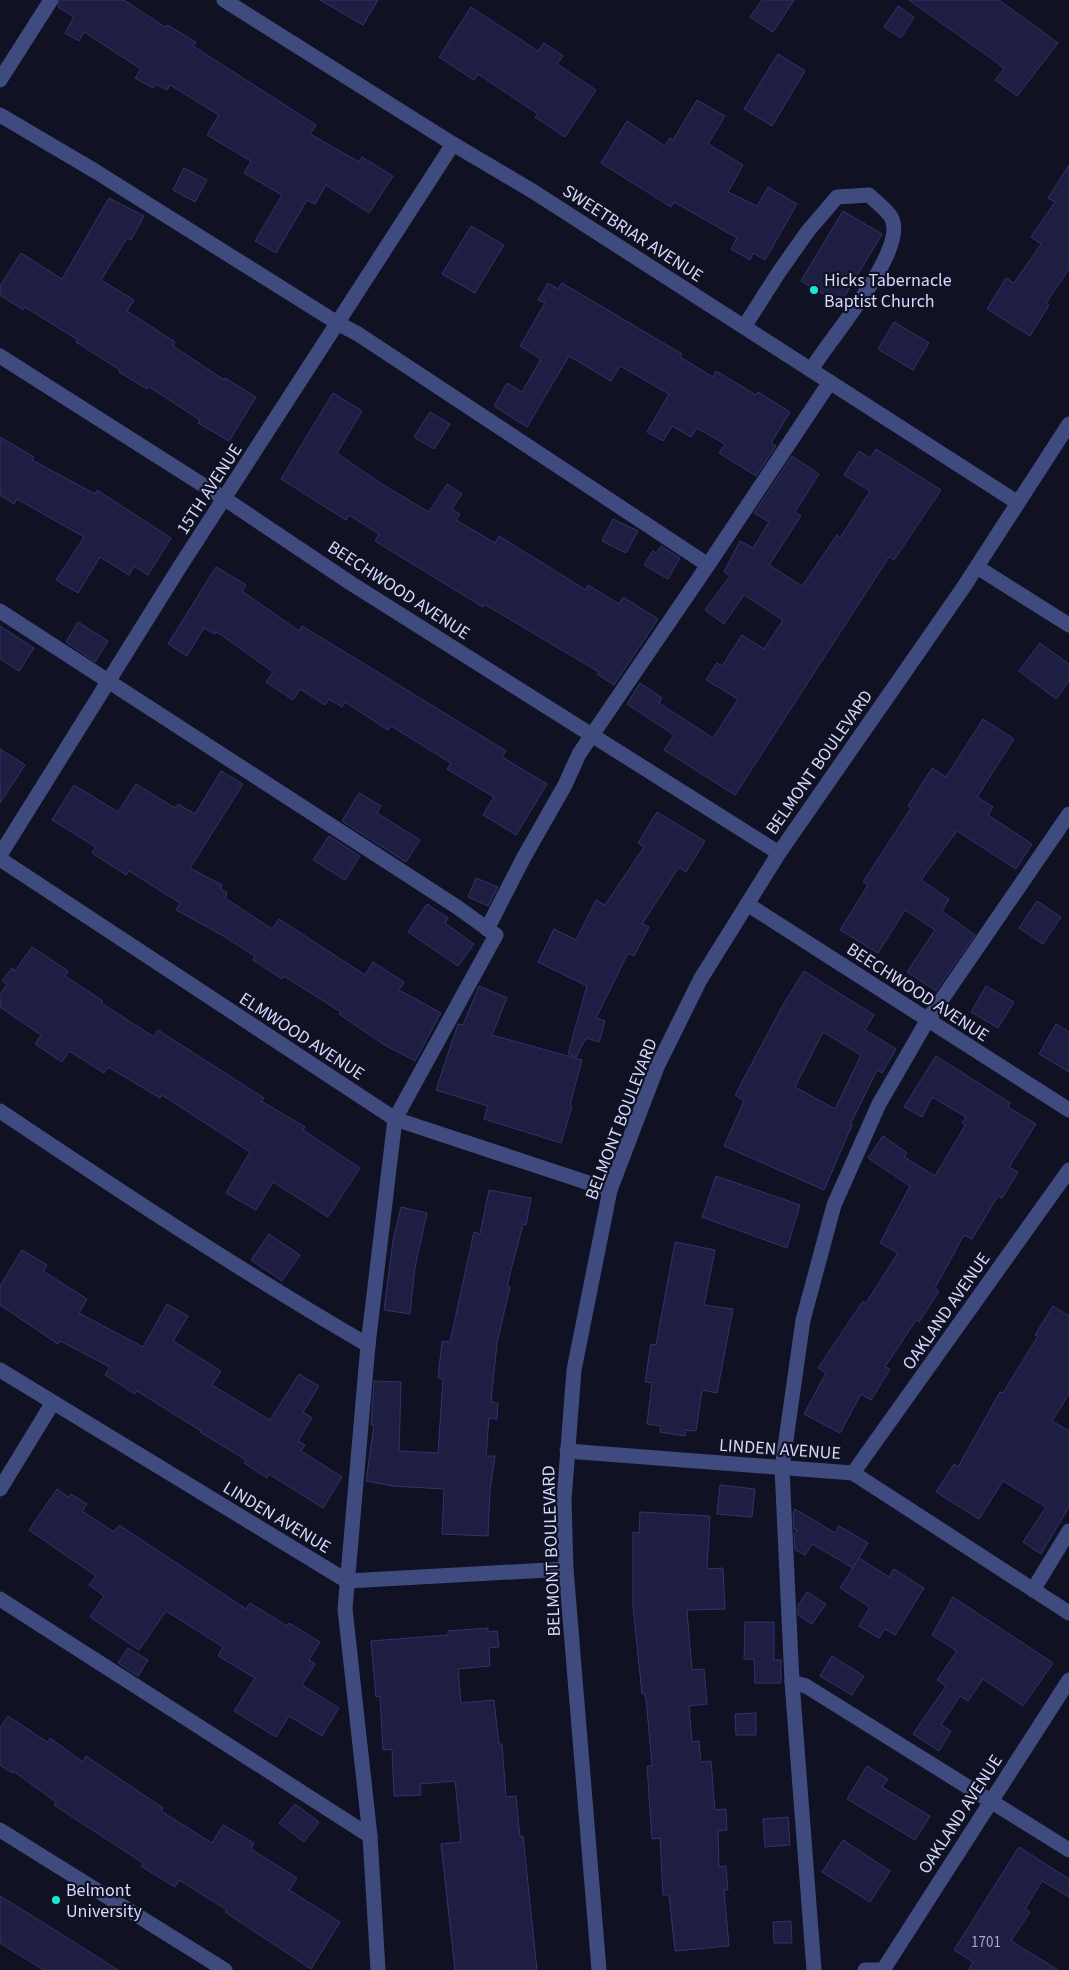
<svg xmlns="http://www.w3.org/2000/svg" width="1069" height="1970" font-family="'Source Sans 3',sans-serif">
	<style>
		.building { fill: #1e1e42; stroke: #32336c; fill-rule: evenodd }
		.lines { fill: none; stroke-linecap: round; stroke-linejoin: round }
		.minor { stroke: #3f4a7e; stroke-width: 15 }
		.poi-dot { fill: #13ead1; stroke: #101123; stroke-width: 2 }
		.labels { text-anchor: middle; stroke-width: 4.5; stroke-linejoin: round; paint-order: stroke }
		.number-label { font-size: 15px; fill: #a7aace }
		.street-label { font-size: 18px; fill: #d5d9fc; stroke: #101123 }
		.poi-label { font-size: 18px; fill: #d5d9fc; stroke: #101123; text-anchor: start }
	</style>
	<rect width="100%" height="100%" fill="#101123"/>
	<g class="building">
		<polygon points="60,0 124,0 165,27 167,25 196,42 193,46 316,125 310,134 359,162 362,157 393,176 369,213 326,185 315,204 307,200 276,253 255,241 282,195 244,173 251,161 207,135 219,115 170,85 167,90 156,84 153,88 135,78 141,69 84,32 79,41 65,33 74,17 58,7"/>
		<polygon points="320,0 378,0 363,25"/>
		<polygon points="762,0 794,0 773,32 750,17"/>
		<polygon points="909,0 999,0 1058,43 1017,96 995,80 1004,69 999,64"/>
		<polygon points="898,6 914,17 901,38 884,27"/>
		<polygon points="471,7 538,51 544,43 563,56 557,64 596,90 565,137 535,117 538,114 478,74 474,80 439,57"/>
		<polygon points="778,54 805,71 772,126 744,109"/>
		<polygon points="697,100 725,116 708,144 743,165 728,192 757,206 768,187 797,204 765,260 753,253 750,260 731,249 737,238 674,202 671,207 601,163 627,121 665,146 670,138 673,140"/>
		<polygon points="1069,165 1069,269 1046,303 1049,305 1030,336 987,309 1006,278 1014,283 1041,244 1031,237 1055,202 1048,198"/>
		<polygon points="184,168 207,180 195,202 173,190"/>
		<polygon points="109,198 144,216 131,240 127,238 101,280 134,300 127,311 175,342 173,346 224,380 225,378 256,397 229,441 198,423 200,420 148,386 147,389 119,372 120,370 76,342 78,340 25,307 23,310 0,295 0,286 21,253 62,279"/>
		<polygon points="843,211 882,234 840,304 801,281"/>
		<polygon points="471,226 504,245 475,293 442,274"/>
		<polygon points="548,283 558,289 562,283 682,354 680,357 713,377 716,371 756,395 758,392 790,412 771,443 776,446 756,476 719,453 725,444 697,428 691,437 672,426 663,441 647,432 669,394 620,366 611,381 569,356 527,427 494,406 507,383 522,392 541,359 520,346 545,303 538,300"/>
		<polygon points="894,322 929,343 913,370 878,349"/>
		<polygon points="333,393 362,411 337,453 380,483 429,512 447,484 462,494 452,509 460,514 456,520 495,543 499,536 586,590 588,585 619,604 623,597 658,619 614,685 597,674 599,672 484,604 483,607 375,541 379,534 349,515 346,520 281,479"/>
		<polygon points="430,412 450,424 434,449 414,437"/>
		<polygon points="0,437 34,457 32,460 95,494 97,490 171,538 148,575 134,566 129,575 100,557 78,593 56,580 84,537 17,499 14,504 0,495"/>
		<polygon points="876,449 941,490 894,560 889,557 735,795 664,750 674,735 627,704 640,683 662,698 659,703 713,738 738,699 706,680 717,663 722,666 742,635 764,649 783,620 744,595 724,624 705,610 730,576 724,572 740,541 753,548 769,522 754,513 792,456 819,474 795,512 801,516 769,565 802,586 837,535 840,538 870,491 844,475 859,451 870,458"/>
		<polygon points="613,519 638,531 626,553 602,541"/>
		<polygon points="661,546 680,558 668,579 644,565 653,551 656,553"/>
		<polygon points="216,567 246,585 242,591 299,631 302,626 384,676 506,751 502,757 547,784 516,835 483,815 494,797 447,769 451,763 391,726 388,730 345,702 342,707 329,699 325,705 300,689 293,700 266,682 273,672 217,632 215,634 204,628 187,656 168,644"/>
		<polygon points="78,622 108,641 95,662 66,642"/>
		<polygon points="0,626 34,648 19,671 0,659"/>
		<polygon points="1040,643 1069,664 1069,681 1056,699 1019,671"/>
		<polygon points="983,719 1014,739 977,797 993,807 988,815 1032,844 1016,869 957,831 921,880 949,899 942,911 975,935 936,991 907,972 935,930 905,910 878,953 840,930 868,885 863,882 911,808 908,806 932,768 946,777"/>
		<polygon points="0,749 25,765 0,803"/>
		<polygon points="221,771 243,784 190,868 222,885 221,889 227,893 225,898 272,929 279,919 365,975 373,962 404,982 399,990 441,1013 415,1061 383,1044 339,1014 341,1012 284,976 282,979 253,960 255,956 220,934 176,910 180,903 129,871 126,875 92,853 96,847 52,820 74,785 118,812 136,784 175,808 178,804 195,814"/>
		<polygon points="359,793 381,806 377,813 420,840 406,862 342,821"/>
		<polygon points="657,812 705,841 686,872 679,867 642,924 649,927 634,956 628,953 596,1018 605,1021 599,1042 586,1038 576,1057 568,1054 587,986 538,962 554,929 576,940 596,900 605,905 644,847 638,843"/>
		<polygon points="329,836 360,856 345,880 313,860"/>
		<polygon points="476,878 498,887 488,906 468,897"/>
		<polygon points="1037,901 1061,917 1043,944 1019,928"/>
		<polygon points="427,904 448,918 445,923 474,944 458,966 408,932"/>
		<polygon points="32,947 68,971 65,976 103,1001 101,1003 154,1037 158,1030 189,1050 264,1098 261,1101 305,1127 303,1130 360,1168 328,1217 273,1182 256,1210 226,1193 250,1152 162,1095 160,1098 108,1067 104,1073 69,1051 62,1062 35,1044 41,1035 0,1007 0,995 7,984 2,981 12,968 15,971"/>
		<path d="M804 971 874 1015 865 1030 896 1049 882 1073 877 1070 850 1125H852L824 1190 724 1146 744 1101 735 1095 783 1005ZM823 1032 861 1055 835 1109 795 1087Z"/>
		<polygon points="479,986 507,998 492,1035 582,1060 570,1105 572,1106 561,1143 484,1119 488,1106 436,1090 458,1024 463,1025"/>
		<polygon points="986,986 1014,1002 998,1028 971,1012"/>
		<polygon points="1056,1024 1069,1032 1069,1072 1039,1054"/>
		<polygon points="936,1056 1010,1103 1008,1107 1036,1124 1009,1167 1018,1172 1002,1198 998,1196 972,1239 964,1235 935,1288 939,1291 919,1322 916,1320 885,1367 890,1369 871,1400 861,1394 840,1433 804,1414 826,1373 818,1368 863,1301 866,1303 898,1253 880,1243 910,1186 868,1158 883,1136 907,1153 904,1157 935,1176 965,1126 962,1123 966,1117 932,1097 922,1117 904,1107"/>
		<polygon points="716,1176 800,1205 787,1248 702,1217"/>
		<polygon points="489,1190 531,1198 526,1225 523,1224 507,1286 510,1287 497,1343 491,1402 498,1403 497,1419 489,1418 486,1456 495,1456 490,1490 488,1536 442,1534 444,1489 393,1486 366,1481 374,1425 371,1425 374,1381 401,1382 399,1451 438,1453 443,1379 438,1378 442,1341 450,1342 474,1232 480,1234"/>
		<polygon points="401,1207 427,1213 415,1267 410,1314 384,1310 393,1241"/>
		<polygon points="269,1234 300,1255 282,1281 251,1260"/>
		<polygon points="675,1242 715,1250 704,1305 733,1309 717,1393 702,1390 696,1431 685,1430 685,1436 660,1432 661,1426 647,1424 652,1383 645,1382 651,1344 656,1345"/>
		<polygon points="22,1250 47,1265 43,1271 87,1299 79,1313 143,1347 167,1304 188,1316 173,1341 221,1371 212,1385 270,1420 299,1374 319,1386 303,1412 312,1418 298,1441 305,1445 301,1451 342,1477 323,1508 269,1474 267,1478 244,1463 246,1460 200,1432 201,1431 137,1391 135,1394 105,1375 110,1367 60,1341 58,1344 0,1305 0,1286"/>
		<polygon points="1053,1306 1069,1316 1069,1394 1052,1421 1069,1431 1069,1507 1041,1554 1023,1542 1046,1507 1003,1481 979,1519 936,1492 954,1464 958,1467 1000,1392 1003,1393 1038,1336 1035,1335"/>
		<polygon points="720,1485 755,1489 752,1517 717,1514"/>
		<polygon points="57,1489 68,1497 71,1494 87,1504 82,1511 114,1532 119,1525 246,1609 250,1603 287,1626 289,1623 320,1642 309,1660 315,1664 302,1685 339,1708 322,1736 289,1716 276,1737 234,1711 255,1678 218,1656 223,1647 166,1611 139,1650 90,1617 104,1596 89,1585 96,1576 29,1530"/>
		<polygon points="795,1509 835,1533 839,1526 868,1543 853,1568 812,1544 805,1555 795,1550 794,1534 797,1530 794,1529 793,1513"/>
		<polygon points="640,1512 710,1516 707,1569 723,1568 725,1609 687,1610 692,1670 704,1669 707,1704 689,1706 692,1742 699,1741 701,1762 711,1761 715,1810 726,1809 727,1830 718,1831 719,1867 726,1866 728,1890 724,1890 729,1946 675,1951 669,1895 663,1895 660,1838 652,1839 647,1766 652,1766 647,1709 645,1694 642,1694 633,1606 633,1532 639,1533"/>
		<polygon points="859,1558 889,1577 894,1569 924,1588 895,1635 885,1629 879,1638 859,1626 870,1607 840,1588"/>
		<polygon points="807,1592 826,1604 812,1624 798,1615 798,1605"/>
		<polygon points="953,1597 1053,1663 1023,1706 983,1679 968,1701 960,1696 941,1725 951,1731 939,1751 913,1734 946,1686 937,1680 957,1651 932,1635"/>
		<polygon points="745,1622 774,1622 774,1660 781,1660 781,1683 755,1683 754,1659 744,1659"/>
		<polygon points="488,1628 488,1632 497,1631 499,1647 489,1648 490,1666 458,1669 461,1703 494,1700 499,1744 502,1744 506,1797 516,1796 520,1837 523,1836 537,1970 455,1970 441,1844 461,1842 455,1781 420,1784 421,1795 394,1796 392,1749 383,1750 380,1696 376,1697 371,1641 448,1635 448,1631"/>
		<polygon points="128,1648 148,1660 138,1676 118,1663"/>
		<polygon points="832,1656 864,1676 852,1695 820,1676"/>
		<polygon points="756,1713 756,1735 736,1735 735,1714"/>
		<polygon points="8,1716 47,1742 50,1738 83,1762 86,1756 163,1808 161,1811 212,1843 223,1825 254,1843 251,1849 297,1878 289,1890 340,1922 311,1969 225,1912 227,1910 179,1880 175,1887 141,1866 143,1863 54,1805 56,1802 13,1771 12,1773 0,1765 0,1728"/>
		<polygon points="867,1766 888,1779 882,1787 930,1816 915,1840 847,1799"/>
		<polygon points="295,1804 319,1822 304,1842 279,1823"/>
		<polygon points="788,1817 790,1845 765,1847 763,1819"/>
		<polygon points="843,1840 890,1871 870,1902 822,1872"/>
		<polygon points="1019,1847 1069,1879 1069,1897 1042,1881 1025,1909 1030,1912 1011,1941 1058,1970 968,1970 973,1962 954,1950"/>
		<polygon points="0,1896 58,1932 118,1970 44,1970 0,1943"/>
		<polygon points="791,1921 792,1943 774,1943 773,1922"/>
	</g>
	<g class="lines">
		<g class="minor">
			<polyline points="224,0 453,144 534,192 1018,503"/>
			<polyline points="0,80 51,0"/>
			<polyline points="0,115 95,171 339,324 358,334 708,565 830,382"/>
			<path d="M744 327 779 272 808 231 837 197 869 195C876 202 886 209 891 217 910 249 828 340 811 370"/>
			<polyline points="0,356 225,499 352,584 779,853"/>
			<polyline points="977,567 1069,625"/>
			<polyline points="0,611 457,907 496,935 395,1119 368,1345 345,1609 370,1836 378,1970"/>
			<polyline points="0,855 179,568 453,144"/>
			<polyline points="0,859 395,1119 610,1190"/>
			<polyline points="747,904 1069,1110"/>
			<polyline points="487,929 524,857 565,785 579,754 708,565"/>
			<path d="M0 1111C121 1192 242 1272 368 1345"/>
			<polyline points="0,1370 347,1581 566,1569"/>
			<polyline points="567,1451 853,1473 1069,1613"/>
			<polyline points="853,1473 1069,1170"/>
			<polyline points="0,1489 52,1404"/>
			<polyline points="1033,1590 1069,1531"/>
			<polyline points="0,1599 370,1836"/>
			<polyline points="792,1682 806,1686 1069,1850"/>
			<polyline points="0,1830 225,1970"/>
			<polyline points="599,1970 566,1569 564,1500 574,1370 610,1190 657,1067 700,980 779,853 963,588 1069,424"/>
			<polyline points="814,1970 792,1682 782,1468 803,1320 834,1205 879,1104 927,1021 1069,814"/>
			<polyline points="865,1970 884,1970"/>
			<polyline points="883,1970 1069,1680"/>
		</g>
	</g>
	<g class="poi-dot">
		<circle cx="814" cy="290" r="5"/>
		<circle cx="56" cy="1900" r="5"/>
	</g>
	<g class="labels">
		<g class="number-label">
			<text x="986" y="1947">1701</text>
		</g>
		<g class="street-label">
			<text transform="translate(633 233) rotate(33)" y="6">SWEETBRIAR AVENUE</text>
			<text transform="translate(209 489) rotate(-57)" y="6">15TH AVENUE</text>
			<text transform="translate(399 590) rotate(33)" y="6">BEECHWOOD AVENUE</text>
			<text transform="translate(819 762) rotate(-55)" y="6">BELMONT BOULEVARD</text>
			<text transform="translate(918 992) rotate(33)" y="6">BEECHWOOD AVENUE</text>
			<text transform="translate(302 1036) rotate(33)" y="6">ELMWOOD AVENUE</text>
			<text transform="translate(621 1119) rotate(-69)" y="6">BELMONT BOULEVARD</text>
			<text transform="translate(946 1311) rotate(-55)" y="6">OAKLAND AVENUE</text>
			<text transform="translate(780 1449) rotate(4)" y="6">LINDEN AVENUE</text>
			<text transform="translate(277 1517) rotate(31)" y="6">LINDEN AVENUE</text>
			<text transform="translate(551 1551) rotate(-92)" y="6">BELMONT BOULEVARD</text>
			<text transform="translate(960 1814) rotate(-57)" y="6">OAKLAND AVENUE</text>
		</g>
		<g class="poi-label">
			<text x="824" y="286">Hicks Tabernacle<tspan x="824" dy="21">Baptist Church</tspan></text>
			<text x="66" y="1896">Belmont<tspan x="66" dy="21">University</tspan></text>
		</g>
	</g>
</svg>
